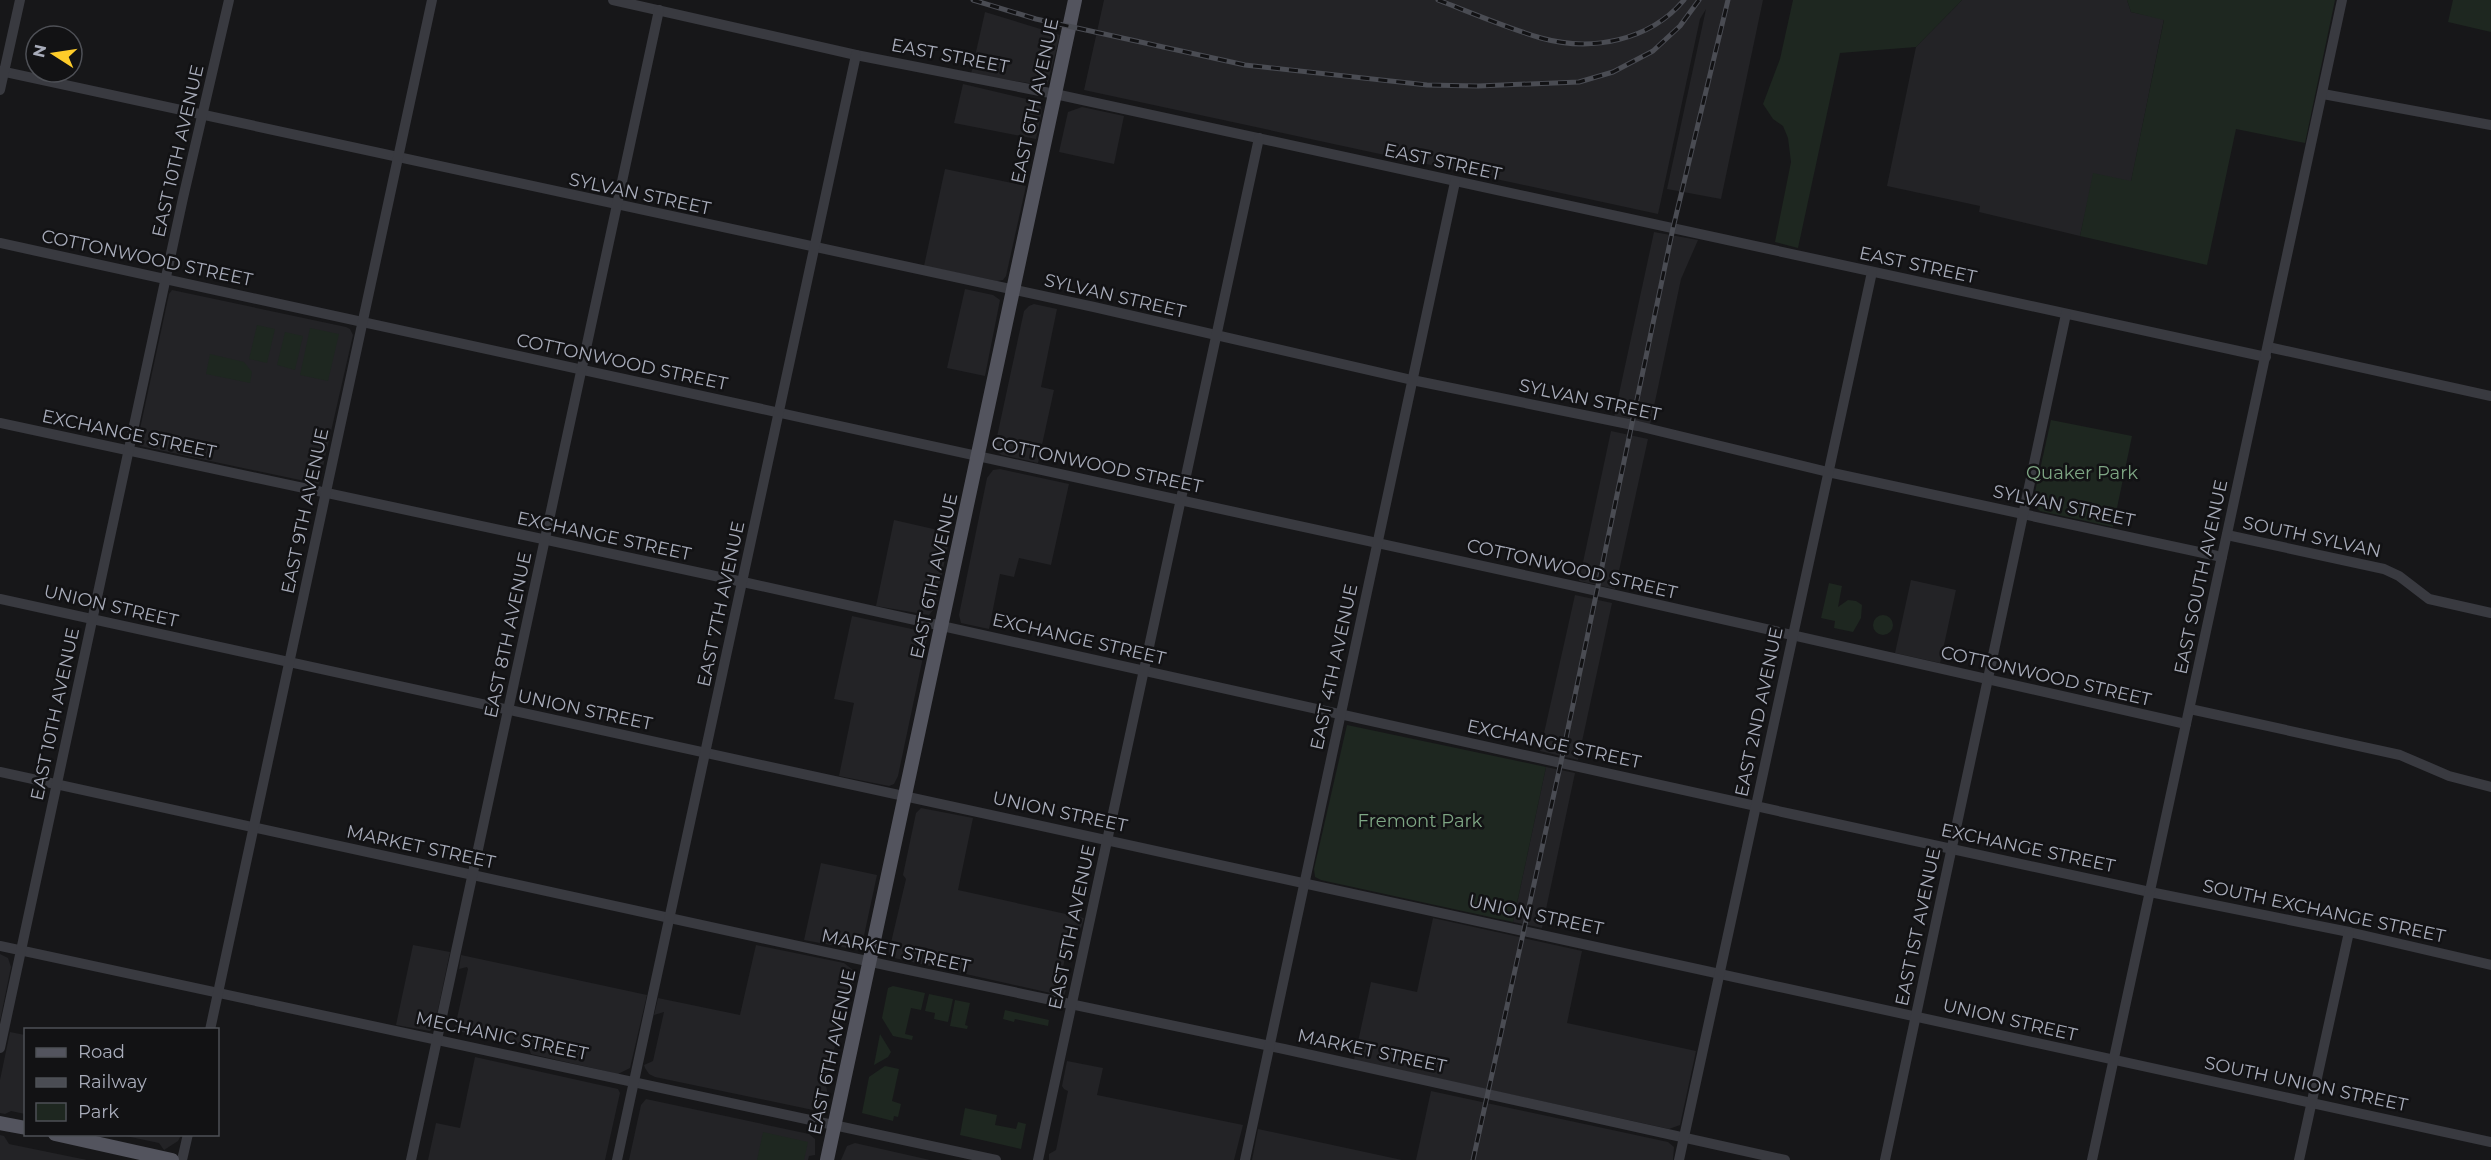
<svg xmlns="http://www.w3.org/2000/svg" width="2491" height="1160" font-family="Montserrat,sans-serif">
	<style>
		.built { fill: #232326 }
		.green { fill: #1e2720 }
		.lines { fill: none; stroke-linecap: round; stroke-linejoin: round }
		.minor { stroke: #393a40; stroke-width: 10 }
		.major { stroke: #53545e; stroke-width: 14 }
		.rail-casing { stroke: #4a4c53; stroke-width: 5 }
		.rail { stroke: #121214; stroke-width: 3; stroke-dasharray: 9; stroke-linecap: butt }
		.labels { text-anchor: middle; stroke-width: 5; stroke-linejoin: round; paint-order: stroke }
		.street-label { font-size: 18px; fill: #a8acba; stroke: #121214 }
		.park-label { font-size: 18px; fill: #7ea684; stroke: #121214 }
	</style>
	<rect width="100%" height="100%" fill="#171719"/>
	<g class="built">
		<polygon points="1104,0 1763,0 1721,199 1667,189 1706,9 1700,19 1658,214 1084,90"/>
		<polygon points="1962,0 2127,0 2131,12 2164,19 2131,182 2094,174 2080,236 1979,212 1980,206 1887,186 1916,47"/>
		<polygon points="985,12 1060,35 1047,86 971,74"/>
		<polygon points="963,84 1039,102 1042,111 1036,139 954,123"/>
		<polygon points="1082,107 1124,116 1114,164 1059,152 1068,112"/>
		<polygon points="945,169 1026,186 1006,276 1003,280 997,281 924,266"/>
		<polygon points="1654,232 1698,240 1681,279 1650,425 1614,417"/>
		<polygon points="965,289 993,295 1000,300 985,376 947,368"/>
		<polygon points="172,290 346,327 350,329 353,335 319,484 140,446 138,438 169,294"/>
		<polygon points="1034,304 1057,309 1041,387 1054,390 1038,463 1002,455 997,452 995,446 1024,311 1029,306"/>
		<polygon points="1611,431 1648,439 1615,589 1579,581"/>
		<polygon points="1000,469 1069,484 1051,565 1019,558 1014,577 1000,574 989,629 961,623 959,615 987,478 993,470"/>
		<polygon points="894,520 951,533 934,609 929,615 876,606"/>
		<polygon points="1911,580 1956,590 1940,663 1895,653"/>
		<polygon points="1575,595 1612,603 1578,760 1540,751"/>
		<polygon points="852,616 921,631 927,638 898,776 894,784 889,786 839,776 854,703 834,699"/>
		<polygon points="1546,767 1575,773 1542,928 1513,922"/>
		<polygon points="921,808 973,818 958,890 1084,918 1081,928 1070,934 1060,982 1069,981 1064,996 890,957 889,951 906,879 903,875 916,813"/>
		<polygon points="821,863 877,875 862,945 858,950 804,940"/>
		<polygon points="1433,918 1582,951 1567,1023 1696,1051 1680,1125 1669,1129 1354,1060 1371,982 1417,992"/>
		<polygon points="413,945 450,952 435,1024 430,1031 396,1025"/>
		<polygon points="756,945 844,963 853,970 853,985 847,992 826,1086 828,1095 824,1104 818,1109 813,1110 655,1077 649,1074 645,1068 644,1065 653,1061 664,1012 654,1015 658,998 740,1015"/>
		<polygon points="0,954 8,958 11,967 0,1021"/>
		<polygon points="461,955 647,995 630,1068 618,1074 531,1054 528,1046 457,1031 455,1027 468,969 467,967 459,969"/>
		<polygon points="10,1032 25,1035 25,1114 11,1111 5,1114 0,1113 0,1080"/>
		<polygon points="475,1057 618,1089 620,1093 605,1160 428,1160 436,1123 460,1128"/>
		<polygon points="1067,1061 1103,1068 1097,1095 1243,1125 1234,1160 1049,1160 1049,1154 1056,1150 1068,1091 1064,1089 1062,1086"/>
		<polygon points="1431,1091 1668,1142 1674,1147 1673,1160 1416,1160"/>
		<polygon points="646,1099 809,1134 815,1139 815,1155 809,1156 808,1160 629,1160 641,1105"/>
		<polygon points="1258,1129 1402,1160 1252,1160"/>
		<polygon points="0,1135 4,1136 9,1144 87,1160 0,1160"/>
		<polygon points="121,1135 181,1135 178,1141 164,1150 159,1143"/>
		<polygon points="855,1143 930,1160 841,1160 847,1146"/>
	</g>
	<g class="green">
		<polygon points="1793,0 1962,0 1916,47 1840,53 1798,248 1775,242 1791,162 1788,138 1783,126 1773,119 1763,104 1780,59"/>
		<polygon points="2127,0 2335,0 2305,143 2236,129 2207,265 2080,236 2093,173 2131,181 2164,20 2131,12"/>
		<polygon points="2453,0 2491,0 2491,32 2448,22"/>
		<polygon points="257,325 275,329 267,363 249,359"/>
		<polygon points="310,328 339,334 328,381 300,375"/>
		<polygon points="285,332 303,336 295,370 277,365"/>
		<polygon points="210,354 244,362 252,372 250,383 206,374"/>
		<polygon points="2051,420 2132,436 2113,527 2040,511 2036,507 2033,501"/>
		<polygon points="1829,583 1842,586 1838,607 1848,600 1856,601 1862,605 1861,618 1853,632 1834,628 1835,621 1821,618"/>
		<circle cx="1883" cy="625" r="10"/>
		<polygon points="1347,725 1546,767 1513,922 1321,880 1315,877 1314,869"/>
		<polygon points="893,986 925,993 921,1010 911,1008 905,1034 913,1036 912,1040 893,1036 882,1018 888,988"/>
		<polygon points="929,994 953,999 948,1022 934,1019 935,1013 925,1011"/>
		<polygon points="955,1000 970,1003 965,1025 968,1026 967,1029 950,1026"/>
		<polygon points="1005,1010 1049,1020 1048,1026 1015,1019 1014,1022 1003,1019"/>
		<polygon points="880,1034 891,1052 888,1057 874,1065"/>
		<polygon points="885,1066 899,1069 892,1101 901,1104 898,1117 894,1116 893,1121 862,1113 869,1077"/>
		<polygon points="965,1108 997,1115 995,1125 1016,1129 1018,1122 1026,1124 1021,1149 960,1135"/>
		<polygon points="763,1132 808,1142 804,1160 757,1160"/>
	</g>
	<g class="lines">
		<g class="minor">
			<polyline points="613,0 856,55 1055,94 2266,357"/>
			<polyline points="0,71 1094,307 1412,380 1638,426 1828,472 2222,557"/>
			<polyline points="0,90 20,0"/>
			<polyline points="2323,94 2491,125"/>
			<polyline points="0,243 1602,592 2186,724"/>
			<polyline points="2268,347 2491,396"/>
			<polyline points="0,423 743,582 1796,815 2150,892 2349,932 2491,965"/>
			<polyline points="2227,535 2384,569 2399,576 2429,599 2491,613"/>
			<polyline points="0,599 2491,1142"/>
			<polyline points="2190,709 2400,755 2449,776 2491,787"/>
			<polyline points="0,772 890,966 1284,1049 1785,1160"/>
			<polyline points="0,946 996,1160"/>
			<polyline points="210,1030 432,0"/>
			<polyline points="0,1048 183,198 229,0"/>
			<polyline points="182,1160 188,1134"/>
			<polyline points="411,1160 659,10"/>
			<polyline points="617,1160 856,55"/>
			<polyline points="1038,1160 1259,138"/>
			<polyline points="1245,1160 1455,182"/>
			<polyline points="1679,1160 1872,272"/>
			<polyline points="1885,1160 2066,314"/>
			<polyline points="2092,1160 2342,0"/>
			<polyline points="2299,1160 2349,932"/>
		</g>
		<g class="major">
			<polyline points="0,1123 26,1128"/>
			<polyline points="55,1134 172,1160"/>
			<polyline points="827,1160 1075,0"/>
		</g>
		<g class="rail-casing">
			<g id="rail">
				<polyline points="973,0 1036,19 1245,65 1427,85 1478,86 1579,82 1613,72 1653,51 1680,26 1699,0"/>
				<path d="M1438 0C1472 13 1507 28 1541 38 1591 52 1650 41 1684 0"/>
				<polyline points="1473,1160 1561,762 1673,228 1728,0"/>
			</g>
		</g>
		<use href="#rail" class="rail"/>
	</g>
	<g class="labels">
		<g class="street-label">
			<text transform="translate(950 56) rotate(11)" y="6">EAST STREET</text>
			<text transform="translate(1035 101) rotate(-78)" y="6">EAST 6TH AVENUE</text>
			<text transform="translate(178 151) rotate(-77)" y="6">EAST 10TH AVENUE</text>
			<text transform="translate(1443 162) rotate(12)" y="6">EAST STREET</text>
			<text transform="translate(640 194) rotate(12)" y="6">SYLVAN STREET</text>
			<text transform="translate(147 258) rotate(12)" y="6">COTTONWOOD STREET</text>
			<text transform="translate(1918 265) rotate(12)" y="6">EAST STREET</text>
			<text transform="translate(1115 296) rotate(13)" y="6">SYLVAN STREET</text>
			<text transform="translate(622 362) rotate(12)" y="6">COTTONWOOD STREET</text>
			<text transform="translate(1590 400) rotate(12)" y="6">SYLVAN STREET</text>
			<text transform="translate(129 434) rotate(12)" y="6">EXCHANGE STREET</text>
			<text transform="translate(1097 465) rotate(12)" y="6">COTTONWOOD STREET</text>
			<text transform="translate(2064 506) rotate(12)" y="6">SYLVAN STREET</text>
			<text transform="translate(305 511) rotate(-78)" y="6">EAST 9TH AVENUE</text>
			<text transform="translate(604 536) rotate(12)" y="6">EXCHANGE STREET</text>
			<text transform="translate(2312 537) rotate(12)" y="6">SOUTH SYLVAN</text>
			<text transform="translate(1572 569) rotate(13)" y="6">COTTONWOOD STREET</text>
			<text transform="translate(934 576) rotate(-78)" y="6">EAST 6TH AVENUE</text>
			<text transform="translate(2201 577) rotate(-78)" y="6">EAST SOUTH AVENUE</text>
			<text transform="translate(721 604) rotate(-78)" y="6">EAST 7TH AVENUE</text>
			<text transform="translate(111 606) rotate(13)" y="6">UNION STREET</text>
			<text transform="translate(508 635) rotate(-78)" y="6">EAST 8TH AVENUE</text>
			<text transform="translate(1079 639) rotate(13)" y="6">EXCHANGE STREET</text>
			<text transform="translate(1334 667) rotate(-78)" y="6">EAST 4TH AVENUE</text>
			<text transform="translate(2046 676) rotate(13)" y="6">COTTONWOOD STREET</text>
			<text transform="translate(585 710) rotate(12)" y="6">UNION STREET</text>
			<text transform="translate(1759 712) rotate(-78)" y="6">EAST 2ND AVENUE</text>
			<text transform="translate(55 714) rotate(-78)" y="6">EAST 10TH AVENUE</text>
			<text transform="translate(1554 744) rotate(12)" y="6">EXCHANGE STREET</text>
			<text transform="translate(1060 812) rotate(12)" y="6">UNION STREET</text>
			<text transform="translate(421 847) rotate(12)" y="6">MARKET STREET</text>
			<text transform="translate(2028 848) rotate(12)" y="6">EXCHANGE STREET</text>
			<text transform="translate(2324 911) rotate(12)" y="6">SOUTH EXCHANGE STREET</text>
			<text transform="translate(1536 915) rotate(12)" y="6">UNION STREET</text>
			<text transform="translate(1072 927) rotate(-78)" y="6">EAST 5TH AVENUE</text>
			<text transform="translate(1918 927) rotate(-78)" y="6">EAST 1ST AVENUE</text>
			<text transform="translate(896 951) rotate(12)" y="6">MARKET STREET</text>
			<text transform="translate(2010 1020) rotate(13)" y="6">UNION STREET</text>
			<text transform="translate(502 1036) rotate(12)" y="6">MECHANIC STREET</text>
			<text transform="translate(1372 1051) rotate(12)" y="6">MARKET STREET</text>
			<text transform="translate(832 1052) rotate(-78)" y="6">EAST 6TH AVENUE</text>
			<text transform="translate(2306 1084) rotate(12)" y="6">SOUTH UNION STREET</text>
		</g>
		<g class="park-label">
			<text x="2082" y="479">Quaker Park</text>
			<text x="1420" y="827">Fremont Park</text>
		</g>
	</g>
	<rect x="24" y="1028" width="195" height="108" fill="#121214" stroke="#4e5056" stroke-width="1.5"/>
	<rect x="36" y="1048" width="30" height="9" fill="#53545e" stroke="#4e5056" stroke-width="1.5"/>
	<text x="78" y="1058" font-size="18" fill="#a8acba">Road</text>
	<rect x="36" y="1078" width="30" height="9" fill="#4a4c53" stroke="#4e5056" stroke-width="1.5"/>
	<text x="78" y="1088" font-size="18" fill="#a8acba">Railway</text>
	<rect x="36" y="1103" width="30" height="18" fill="#1e2720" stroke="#4e5056" stroke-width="1.5"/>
	<text x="78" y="1118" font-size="18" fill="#a8acba">Park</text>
	<g transform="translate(54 54) rotate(282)"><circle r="28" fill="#121214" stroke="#4e5056" stroke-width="1.5"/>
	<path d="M0-4.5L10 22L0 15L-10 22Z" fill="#fecc2a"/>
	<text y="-9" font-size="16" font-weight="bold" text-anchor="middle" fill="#a8acba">N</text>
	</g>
</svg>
